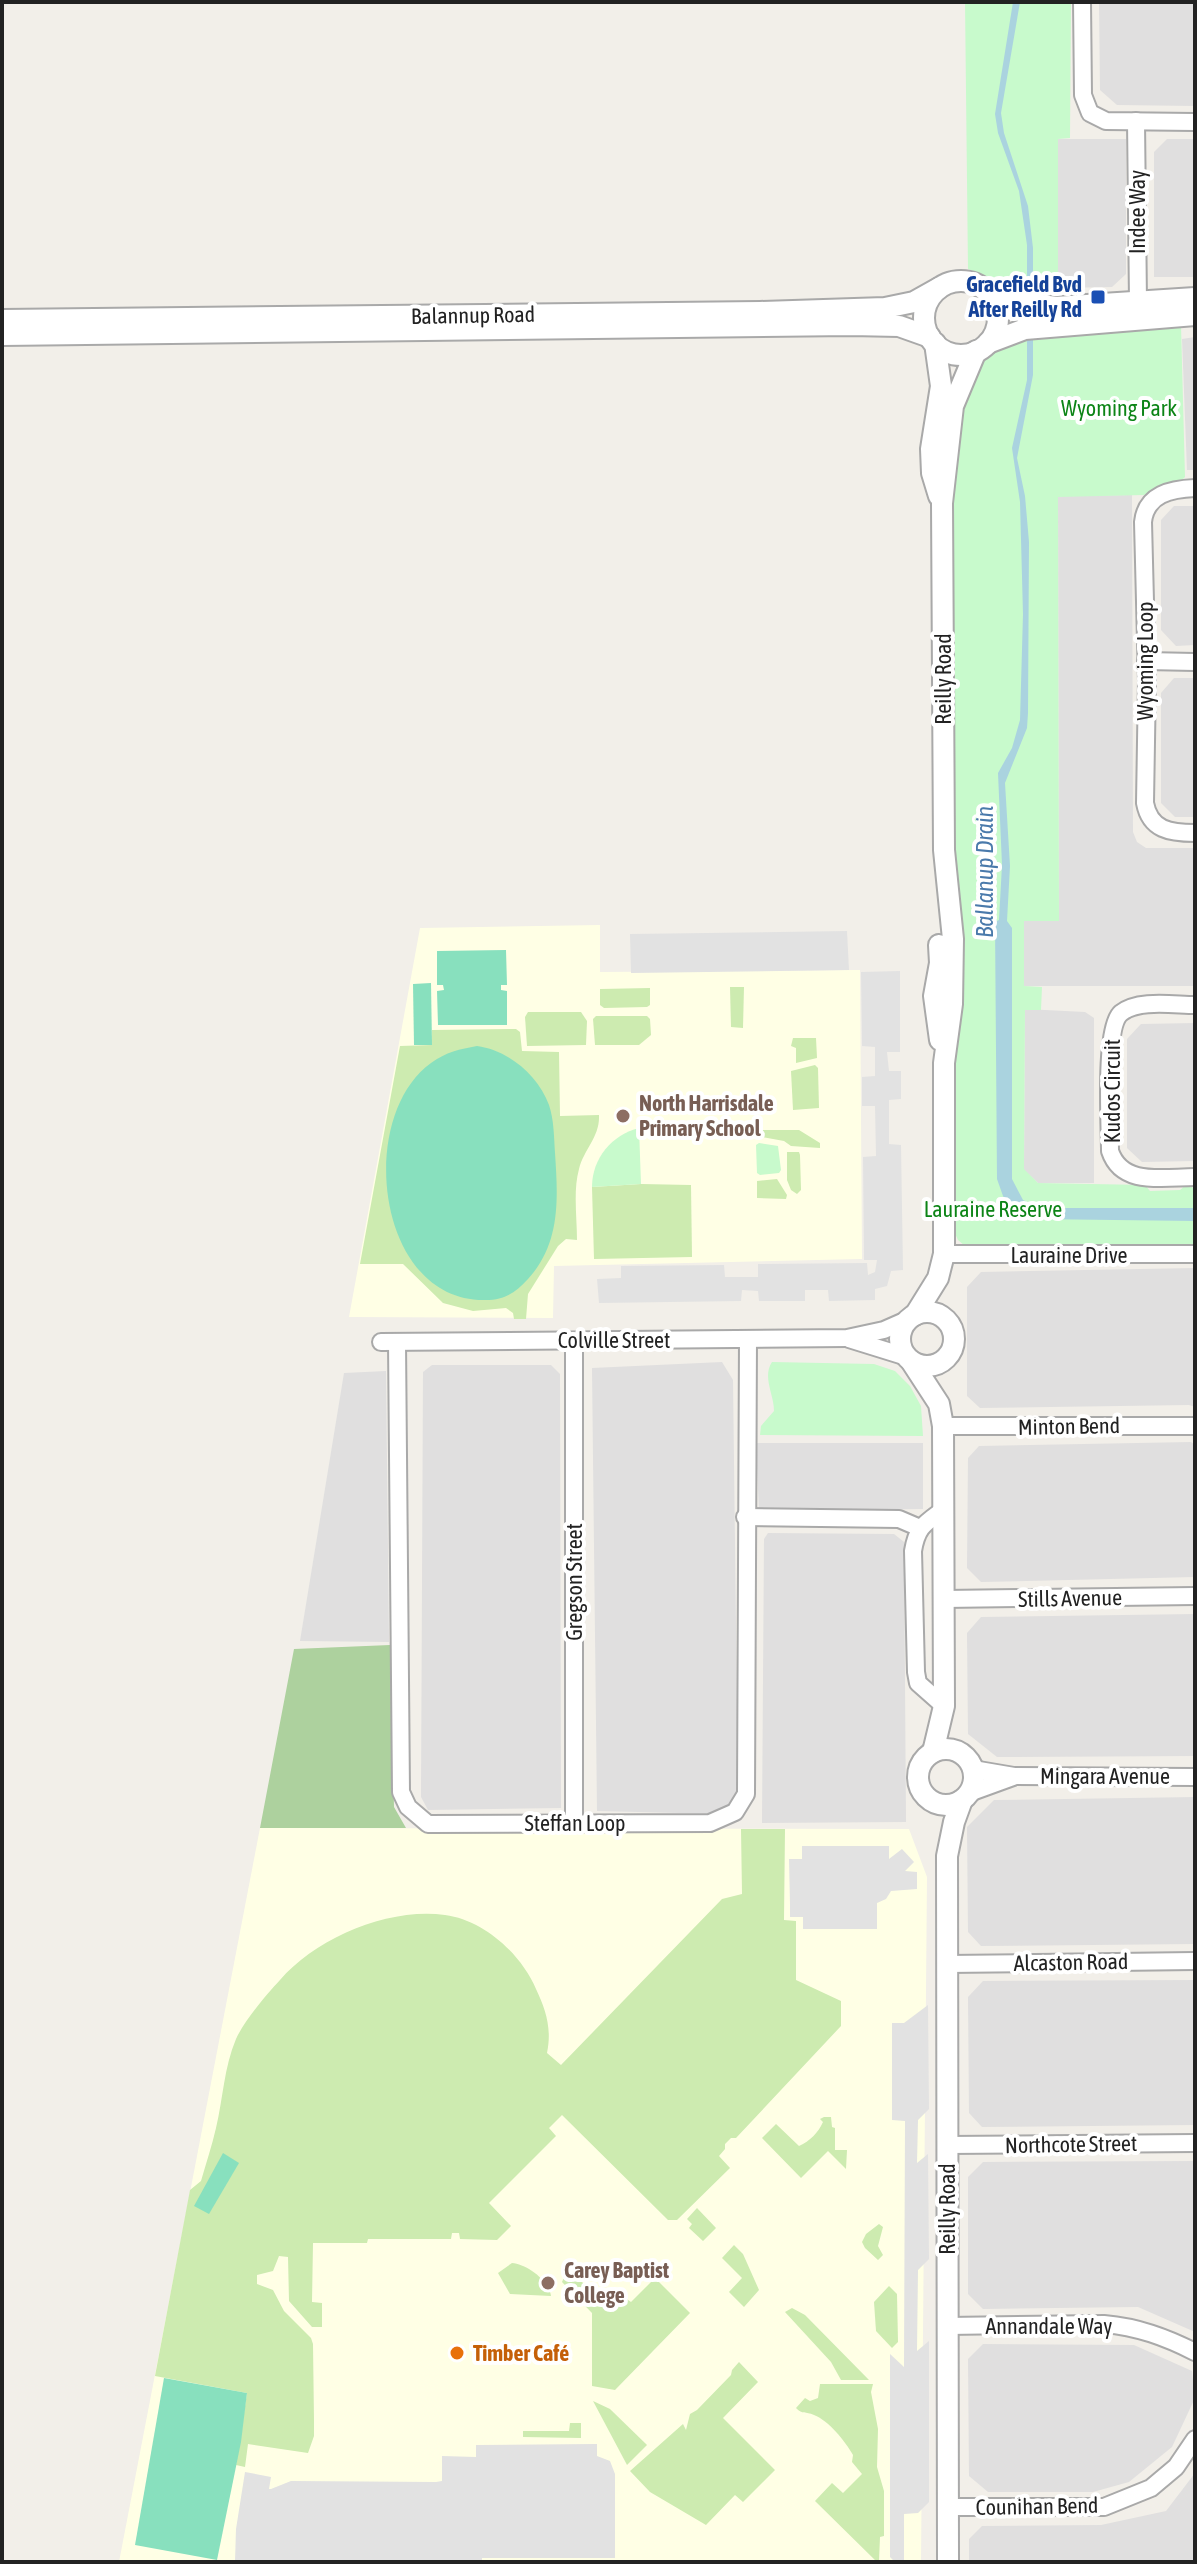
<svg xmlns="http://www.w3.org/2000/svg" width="1197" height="2564" font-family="'Asap Condensed',sans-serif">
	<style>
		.residential { fill: #e0dfdf }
		.education { fill: #ffffe5 }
		.grass { fill: #cdebb0 }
		.forest { fill: #add19e }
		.park { fill: #c8facc }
		.pitch { fill: #88e0be }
		.parking { fill: #e2e2e2 }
		.water { fill: #aad3df }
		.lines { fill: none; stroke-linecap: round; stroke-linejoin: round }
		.minor-casing { stroke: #a9a9a9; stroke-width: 20 }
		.tertiary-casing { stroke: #a9a9a9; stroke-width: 24 }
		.minor { stroke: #fff; stroke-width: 16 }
		.tertiary { stroke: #fff; stroke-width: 20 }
		.transit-dot { fill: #1a4fb4; stroke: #fff; stroke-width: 3 }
		.education-dot { fill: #8d6e63; stroke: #fff; stroke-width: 3 }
		.food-dot { fill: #e8710a; stroke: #fff; stroke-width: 3 }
		.labels { text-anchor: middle; stroke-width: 8; stroke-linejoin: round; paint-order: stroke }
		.street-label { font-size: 22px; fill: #222; stroke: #fff }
		.transit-label { font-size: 22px; font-weight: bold; fill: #164399; stroke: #fff; text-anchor: end }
		.park-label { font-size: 22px; fill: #0c8416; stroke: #fff }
		.education-label { font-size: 22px; font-weight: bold; fill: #785e54; stroke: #fff; text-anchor: start }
		.food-label { font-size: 22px; font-weight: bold; fill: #c56008; stroke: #fff; text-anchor: start }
		.water-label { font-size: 24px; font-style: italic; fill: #4a7aab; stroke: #fff }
	</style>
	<rect width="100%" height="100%" fill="#f2efe9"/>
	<g class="residential">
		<polygon points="1099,2 1195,2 1195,106 1117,105 1100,90"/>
		<polygon points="1058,139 1126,139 1126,274 1112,287 1058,288"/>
		<polygon points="1167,139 1195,139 1195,277 1154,277 1154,152"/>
		<polygon points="1195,337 1195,470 1187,470 1182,339"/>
		<polygon points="1132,495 1133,832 1137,842 1146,848 1195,848 1195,986 1024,986 1024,921 1059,920 1058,496"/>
		<polygon points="1174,506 1195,506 1195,645 1176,646 1161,630 1161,520"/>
		<polygon points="1174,678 1195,678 1195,817 1175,817 1161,803 1161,693"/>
		<polygon points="1025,1009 1085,1012 1094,1018 1094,1183 1038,1183 1024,1170"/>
		<polygon points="1195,1023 1195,1161 1142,1162 1127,1148 1127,1039 1141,1024"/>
		<polygon points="1195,1268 1195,1407 1189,1405 980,1408 967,1396 967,1287 981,1272"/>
		<polygon points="722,1362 733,1380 738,1793 721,1814 597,1811 592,1368"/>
		<polygon points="432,1365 551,1365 560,1374 561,1808 428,1810 421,1797 423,1372"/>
		<polygon points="386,1371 389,1642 300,1641 344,1373"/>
		<polygon points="1191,1442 1195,1445 1195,1577 981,1582 967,1568 968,1458 979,1446"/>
		<polygon points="756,1443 923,1443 923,1509 759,1511"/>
		<polygon points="768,1533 894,1534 904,1542 906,1822 762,1823 764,1539"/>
		<polygon points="1195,1614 1195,1756 997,1757 968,1734 967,1633 981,1617"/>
		<polygon points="1195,1797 1195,1944 981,1946 968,1932 967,1827 994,1800"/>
		<polygon points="1195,1980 1195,2125 982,2127 969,2113 968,1997 983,1981"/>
		<polygon points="1195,2161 1195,2332 1138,2307 983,2309 968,2294 968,2177 983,2162"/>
		<polygon points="983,2344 1134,2345 1192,2371 1195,2398 1172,2447 1129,2482 1093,2492 988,2492 969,2476 968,2359"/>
		<polygon points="1195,2473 1195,2562 969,2562 969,2539 982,2526 1101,2525 1166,2511"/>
	</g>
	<g class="education">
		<polygon points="600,925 600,972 860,970 862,1259 554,1266 553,1318 349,1317 420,928"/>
		<polygon points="260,1828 909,1829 927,1877 921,2562 119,2562"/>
	</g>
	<g class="grass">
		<polygon points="730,987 744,987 743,1028 731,1027"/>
		<polygon points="650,988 650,1005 647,1007 604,1008 600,1005 600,989"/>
		<polygon points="528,1012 581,1012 587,1021 586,1045 527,1046 525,1017"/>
		<polygon points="596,1016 647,1016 650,1019 651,1035 639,1045 595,1045 593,1019"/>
		<path d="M516 1029 520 1032 522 1051 559 1052 560 1116 599 1115C600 1137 584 1149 579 1169 573 1191 577 1217 577 1240L566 1239 558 1246 528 1294 526 1319H514L513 1313 506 1308 473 1311 443 1303 403 1264H360L400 1046 431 1045 432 1030Z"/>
		<polygon points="793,1038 816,1038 817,1058 796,1063 796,1048 791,1046"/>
		<polygon points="815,1065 818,1068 819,1108 793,1110 791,1071"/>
		<polygon points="761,1130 799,1130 820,1143 820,1148 791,1146 784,1141 762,1137"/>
		<polygon points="787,1152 799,1152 800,1155 801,1190 797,1194 791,1190 787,1180"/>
		<polygon points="777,1179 787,1195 786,1199 757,1198 757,1181"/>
		<polygon points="641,1184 691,1185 692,1257 594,1259 592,1187"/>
		<path d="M741 1829H785L784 1920 796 1921V1980L841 2001V2026L736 2138H731L725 2144V2149L719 2156 730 2168 677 2220H668L562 2115 549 2128 556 2136 489 2203 511 2226 497 2240 460 2239 459 2233H452L451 2239H368L367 2243H313L312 2302 322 2303V2327H312L289 2301 288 2257 279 2256 273 2271 257 2275V2284L273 2290 284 2311 311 2338 313 2344 314 2421V2436L308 2453 248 2444 245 2467 236 2465 247 2393 155 2376 190 2190 201 2181C206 2163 212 2146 216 2128 223 2099 224 2067 236 2039 244 2021 266 1995 280 1980 316 1938 389 1907 445 1915 484 1920 521 1954 536 1989 546 2010 552 2029 547 2053L561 2065 722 1899 742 1894Z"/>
		<path d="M824 2117H831L832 2127 835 2128V2150H847L846 2169 828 2151 801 2178 762 2138 776 2124 799 2146C810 2141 818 2133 823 2122L820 2119Z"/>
		<polygon points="697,2208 716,2228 703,2241 689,2228 692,2224 687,2219"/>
		<polygon points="879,2224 883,2227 878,2246 883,2255 878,2260 865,2248 862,2242 866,2234"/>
		<polygon points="734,2245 743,2254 759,2290 744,2307 729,2292 742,2278 722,2258"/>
		<path d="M512 2263C526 2264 549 2280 551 2296L510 2294 498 2273Z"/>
		<polygon points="568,2268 611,2311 625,2298 631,2302 655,2278 690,2313 615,2390 592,2386 592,2313 562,2282"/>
		<polygon points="889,2286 897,2294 898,2342 892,2348 876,2331 874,2302"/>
		<polygon points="792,2308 805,2315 869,2380 841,2380 831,2362 785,2312"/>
		<polygon points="739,2362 758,2382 723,2418 775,2470 743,2502 735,2495 706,2525 650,2492 630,2471 683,2424 686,2430 690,2414 697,2410 731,2375 732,2370"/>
		<path d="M820 2384H873L871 2392 878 2429 877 2467 884 2491V2536L880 2537 879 2561 883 2562H877L815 2501 832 2483 843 2493 862 2474 852 2462 853 2455C845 2441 829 2421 814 2415 805 2411 803 2415 796 2408L805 2398 810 2401 818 2398Z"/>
		<polygon points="593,2401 610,2409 647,2445 627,2465"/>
		<polygon points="570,2423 581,2423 581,2438 523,2437 523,2431 569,2431"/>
	</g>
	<polygon class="forest" points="390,1645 394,1807 406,1828 260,1828 294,1649"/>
	<g class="park">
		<path d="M965 2H1071L1070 138 1058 139V293C1042 293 1026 296 1010 290 996 285 983 274 968 269Z"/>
		<polygon points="1181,325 1185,477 1180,482 1157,486 1144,495 1058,497 1059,921 1024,921 1024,986 1042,987 1041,1010 1025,1010 1024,1169 1038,1183 1145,1185 1150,1191 1180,1190 1186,1185 1190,1185 1195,1190 1195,1248 965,1246 958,1240 952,1227 951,488 957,417 983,358 990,350 1007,339"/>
		<path d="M639 1128 641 1184 592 1187C592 1158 612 1135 639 1128Z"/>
		<polygon points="759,1143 778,1146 781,1170 779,1173 760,1175 757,1173 756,1145"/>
		<path d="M772 1362 874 1364 895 1371 910 1386 921 1406 923 1436 760 1435 761 1426 774 1411C774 1394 762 1377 772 1362Z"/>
	</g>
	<g class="pitch">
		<polygon points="506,950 507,985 501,985 501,990 507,991 507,1025 438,1025 437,991 444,990 443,985 437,985 437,951"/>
		<polygon points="431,983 432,1045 414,1045 413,984"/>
		<path d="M477 1046C508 1050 538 1075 549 1105 554 1120 554 1137 555 1153 558 1198 561 1243 528 1279 516 1292 505 1300 486 1300 377 1303 355 1118 431 1063 446 1052 460 1049 477 1046Z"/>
		<polygon points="223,2153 239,2163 209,2214 194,2206"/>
		<polygon points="164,2378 247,2393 241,2442 217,2560 135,2545"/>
	</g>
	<g class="parking">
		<polygon points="847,931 849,970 631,973 630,934"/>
		<polygon points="900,971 900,1052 887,1052 889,1071 901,1071 901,1099 889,1100 889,1144 901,1145 903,1270 891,1271 887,1286 875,1289 875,1300 829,1301 828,1290 805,1290 805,1301 759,1301 758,1291 742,1290 741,1301 599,1303 597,1279 621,1278 621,1266 724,1265 725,1277 758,1277 758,1264 867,1263 868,1275 875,1272 877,1260 864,1260 863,1157 876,1156 875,1106 862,1106 862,1077 875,1076 875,1047 862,1046 861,972"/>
		<polygon points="802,1846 889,1846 889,1859 902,1849 914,1862 905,1871 917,1872 917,1889 891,1891 886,1899 877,1903 877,1929 803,1929 803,1917 790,1917 790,1905 789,1859 802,1859"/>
		<polygon points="928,2005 929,2109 918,2120 917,2163 928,2154 929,2259 918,2270 917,2351 929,2341 929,2502 918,2513 904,2514 904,2562 895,2562 890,2557 890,2354 904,2367 905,2121 892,2120 892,2023 904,2023"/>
		<polygon points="597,2444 597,2456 610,2461 615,2474 615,2558 482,2558 482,2562 235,2562 236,2529 245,2472 271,2477 269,2489 271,2489 291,2481 436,2482 442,2481 442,2456 476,2457 476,2445"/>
	</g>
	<polygon class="water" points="1013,2 1020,2 1001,113 1004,133 1028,206 1033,248 1033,375 1017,458 1025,496 1029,542 1028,713 1027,728 1005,783 1010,866 1007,921 1012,928 1012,1179 1023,1200 1039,1208 1195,1208 1195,1221 1034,1219 1010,1206 1003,1196 997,1179 995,922 999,920 1002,865 998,773 1012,748 1020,720 1023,614 1020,502 1012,448 1027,380 1027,245 1019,191 998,133 995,114"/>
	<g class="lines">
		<g class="minor-casing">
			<g id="minor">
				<polyline points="1082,2 1083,95 1090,113 1106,121 1195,122"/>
				<polyline points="1136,121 1138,302"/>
				<path d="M1195 488C1171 489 1146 494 1143 522L1147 681 1145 803C1150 830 1170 833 1195 833"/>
				<polyline points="1146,661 1195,662"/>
				<path d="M1195 1005C1174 1005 1138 999 1121 1013 1104 1027 1110 1126 1110 1151 1122 1187 1164 1177 1195 1177"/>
				<polyline points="944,1254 1195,1254"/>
				<polyline points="849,1339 907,1357"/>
				<polyline points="574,1341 574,1823"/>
				<polyline points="381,1342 847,1338 884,1330 909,1319"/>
				<polyline points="397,1342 401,1792 408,1807 428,1824 710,1823 735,1812 746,1794 748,1339"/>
				<polyline points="943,1426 1195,1426"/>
				<path d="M943 1510C924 1524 917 1527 913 1551L916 1672 918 1683 944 1706"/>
				<polyline points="745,1517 899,1519 920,1528"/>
				<polyline points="944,1599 1195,1596"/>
				<polyline points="973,1769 1014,1776 1195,1777"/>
				<polyline points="969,1793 1013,1777"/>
				<polyline points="947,1964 1195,1961"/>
				<polyline points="946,2145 1195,2143"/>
				<path d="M947 2326 1104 2324C1138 2327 1165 2337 1195 2352"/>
				<polyline points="949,2507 1104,2507 1151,2488 1176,2467 1195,2439"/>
			</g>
		</g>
		<g class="tertiary-casing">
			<g id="tertiary">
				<circle cx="961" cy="318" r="37"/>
				<polyline points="986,291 1025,303 1056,307 1195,298"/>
				<polyline points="2,320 760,312 885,308 914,302 939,288"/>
				<polyline points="2,335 851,325 899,326 930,337"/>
				<polyline points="935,343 941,386 931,449 932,473 939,496"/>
				<polyline points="988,343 1025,329 1195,315"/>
				<polyline points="939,945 940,963 934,996 940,1040"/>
				<circle cx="927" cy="1339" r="27"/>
				<polyline points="915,1315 938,1278 944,1254 944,1063 952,1004 953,939 944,850 942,503 953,406 976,351"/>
				<polyline points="911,1361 939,1404 943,1426 944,1706 933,1752"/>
				<circle cx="946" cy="1777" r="28"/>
				<polyline points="948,2562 947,1856 954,1822 962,1800"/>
			</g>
		</g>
		<use href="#minor" class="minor"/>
		<use href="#tertiary" class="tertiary"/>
	</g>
	<rect class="transit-dot" x="1090" y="289" width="16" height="16" rx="4"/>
	<g class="education-dot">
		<circle cx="623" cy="1116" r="8"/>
		<circle cx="548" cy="2283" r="8"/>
	</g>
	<circle class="food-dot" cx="457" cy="2353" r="8"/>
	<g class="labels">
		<g class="street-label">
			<text transform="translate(1137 212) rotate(-90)" y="8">Indee Way</text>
			<text transform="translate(473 315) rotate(-1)" y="8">Balannup Road</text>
			<text transform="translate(1145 661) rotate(-90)" y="8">Wyoming Loop</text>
			<text transform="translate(943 679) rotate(-90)" y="8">Reilly Road</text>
			<text transform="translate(1112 1091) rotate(-90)" y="8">Kudos Circuit</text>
			<text x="1069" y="1263">Lauraine Drive</text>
			<text x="614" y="1348">Colville Street</text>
			<text transform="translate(1069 1426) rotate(-1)" y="8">Minton Bend</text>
			<text transform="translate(574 1582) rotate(-90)" y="8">Gregson Street</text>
			<text transform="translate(1070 1598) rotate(-1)" y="8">Stills Avenue</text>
			<text x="1105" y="1784">Mingara Avenue</text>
			<text x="575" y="1831">Steffan Loop</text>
			<text transform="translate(1071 1962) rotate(-1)" y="8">Alcaston Road</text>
			<text transform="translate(1071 2144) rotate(-1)" y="8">Northcote Street</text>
			<text transform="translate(947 2209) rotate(-90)" y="8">Reilly Road</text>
			<text x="1049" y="2334">Annandale Way</text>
			<text transform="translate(1037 2506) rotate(-1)" y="8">Counihan Bend</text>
		</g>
		<g class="transit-label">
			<text x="1082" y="292">Gracefield Bvd<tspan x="1082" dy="25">After Reilly Rd</tspan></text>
		</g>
		<g class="park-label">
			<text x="1119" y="416">Wyoming Park</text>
			<text x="993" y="1217">Lauraine Reserve</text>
		</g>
		<g class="education-label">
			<text x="639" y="1111">North Harrisdale<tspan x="639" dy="25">Primary School</tspan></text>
			<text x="564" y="2278">Carey Baptist<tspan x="564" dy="25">College</tspan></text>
		</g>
		<g class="food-label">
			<text x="473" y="2361">Timber Café</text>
		</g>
		<g class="water-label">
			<text transform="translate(985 872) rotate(-90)" y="8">Ballanup Drain</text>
		</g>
	</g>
	<rect width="1197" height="2564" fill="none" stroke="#222222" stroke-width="8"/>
</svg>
